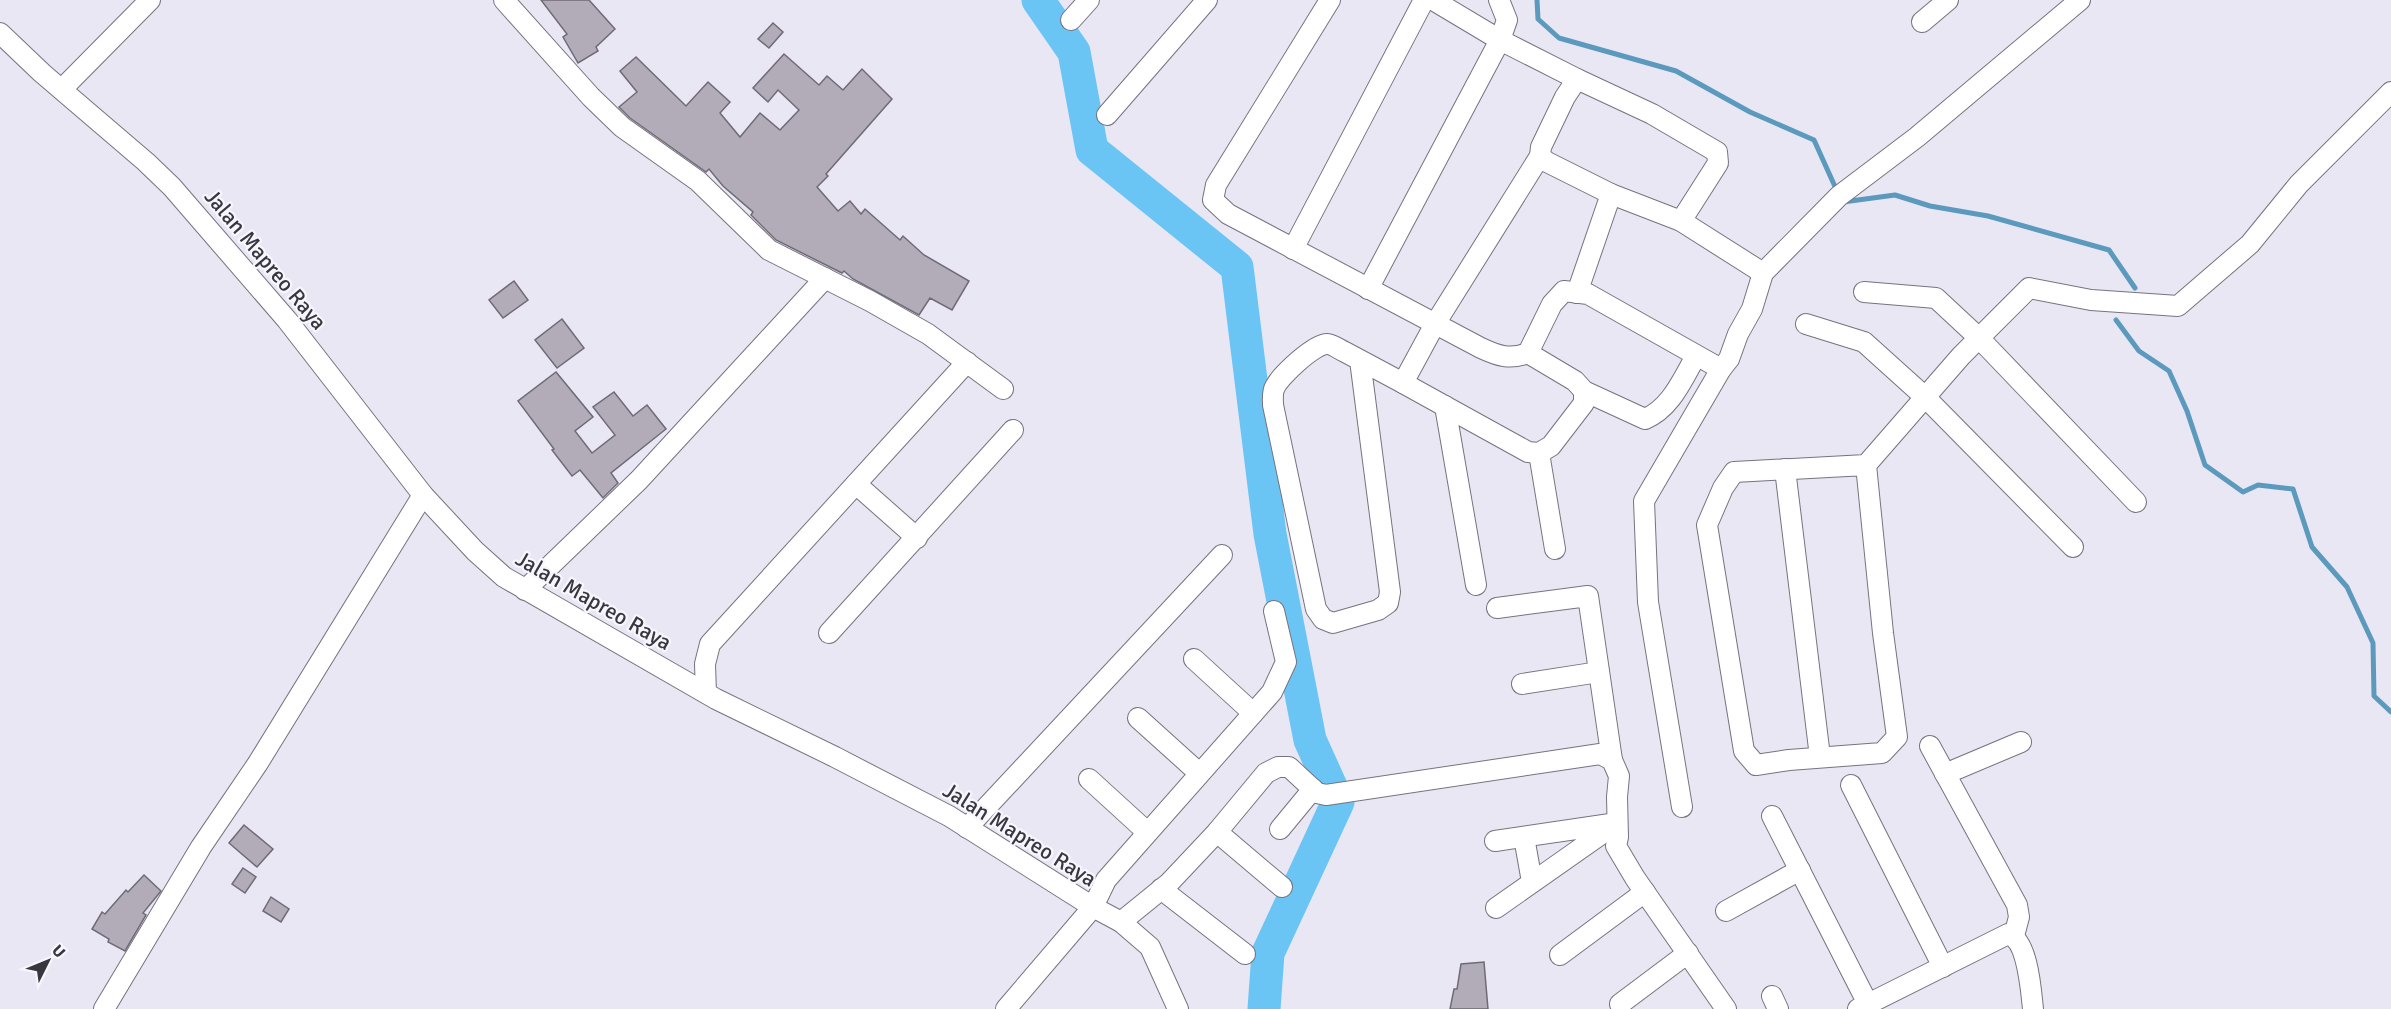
<svg xmlns="http://www.w3.org/2000/svg" width="2391" height="1009" font-family="Signika,sans-serif">
	<style>
		.lines { fill: none; stroke-linecap: round; stroke-linejoin: round }
		.stream { stroke: #5c9abd; stroke-width: 5 }
		.river { stroke: #6bc5f4; stroke-width: 33 }
		.building { fill: #b2acb9; stroke: #706a76; stroke-width: 1.5 }
		.minor-casing { stroke: #76737f; stroke-width: 22 }
		.minor { stroke: #fff; stroke-width: 20 }
		.labels { text-anchor: middle; stroke-width: 4.5; stroke-linejoin: round; paint-order: stroke }
		.street-label { font-size: 22px; fill: #38373d; stroke: #f7f5fe }
	</style>
	<rect width="100%" height="100%" fill="#eae7f5"/>
	<g class="lines">
		<g class="stream">
			<polyline points="1537,0 1538,19 1559,38 1676,71 1750,112 1814,140 1837,191"/>
			<polyline points="1843,202 1895,195 1930,206 1988,216 2109,250 2135,288"/>
			<polyline points="2116,320 2139,351 2169,371 2187,411 2205,465 2243,492 2258,485 2293,489 2312,547 2347,587 2373,643 2374,696 2391,712"/>
		</g>
		<polyline class="river" points="1038,0 1074,52 1092,150 1237,267 1270,534 1310,740 1338,802 1268,953 1264,1009"/>
	</g>
	<g class="building">
		<polygon points="541,0 589,0 615,29 596,47 598,51 578,63 563,37 567,34"/>
		<polygon points="773,23 783,32 769,48 758,39"/>
		<polygon points="784,54 819,85 827,76 843,90 862,69 892,99 826,174 828,176 817,187 838,211 850,201 861,214 865,209 900,240 903,236 924,255 969,281 952,310 930,298 919,315 853,279 844,271 842,273 776,240 751,215 753,212 723,186 709,169 706,172 630,118 619,107 637,92 620,71 636,57 686,106 708,82 730,102 720,113 740,137 760,113 780,130 799,110 778,90 768,102 753,88"/>
		<polygon points="514,281 528,300 503,318 489,300"/>
		<polygon points="562,319 584,348 557,368 535,340"/>
		<polygon points="556,372 593,417 575,431 592,453 615,435 593,407 614,392 633,416 647,405 666,429 611,473 618,483 603,498 580,470 572,476 552,450 554,449 518,401"/>
		<polygon points="244,825 273,849 257,867 229,843"/>
		<polygon points="243,868 256,877 245,893 232,884"/>
		<polygon points="144,875 161,891 143,913 146,915 125,951 108,942 109,939 92,929 102,912 105,914 126,890 128,892"/>
		<polygon points="271,897 289,909 281,922 263,911"/>
		<polygon points="1484,962 1488,1009 1450,1009 1454,989 1457,989 1461,964"/>
	</g>
	<g class="lines">
		<g class="minor-casing">
			<g id="minor">
				<polyline points="504,0 591,97 622,127 698,181 769,250 870,301 928,334 1003,389"/>
				<path d="M1330 0 1216 185 1213 200 1228 214 1481 348C1498 356 1510 360 1528 353L1552 304 1564 291 1588 294 1721 369 1729 359 1738 334 1752 309 1763 273 1839 196 1917 137 2080 0"/>
				<polyline points="1433,0 1500,40 1577,79 1565,97 1541,147 1540,156 1547,162 1611,194 1577,293"/>
				<polyline points="1071,20 1089,0"/>
				<polyline points="1922,22 1948,0"/>
				<polyline points="0,33 42,73 146,162 172,187 287,320 423,495 475,551 504,577 716,699 835,757 949,816 1093,907 1121,922 1150,947 1178,1009"/>
				<polyline points="1577,79 1652,114 1717,152 1718,163 1681,221"/>
				<polyline points="62,89 150,0"/>
				<polyline points="1107,115 1207,0"/>
				<polyline points="1611,194 1681,221 1763,273"/>
				<polyline points="1293,249 1424,0"/>
				<polyline points="1368,289 1500,40 1507,20 1499,0"/>
				<polyline points="1864,292 1936,298 1979,338 2136,502"/>
				<polyline points="1806,324 1864,342 1925,397 2073,547"/>
				<path d="M1528 353 1575 381 1584 391 1645 419C1671 408 1682 380 1696 356"/>
				<path d="M1360 360 1390 592 1388 603 1378 610 1333 623 1323 619 1316 609 1273 405C1273 399 1272 392 1275 387 1280 376 1316 342 1328 344 1334 345 1340 350 1345 352 1364 362 1384 373 1403 383L1435 324 1540 156"/>
				<polyline points="1403,383 1528,452 1539,453 1551,446 1584,403 1584,391"/>
				<polyline points="1445,406 1476,585"/>
				<polyline points="1539,453 1555,549"/>
				<polyline points="1866,465 1883,633 1897,737 1882,753 1789,760 1756,765 1744,751 1707,525 1723,488 1734,472 1866,465 1961,356 2029,288 2091,300 2178,306 2250,244 2299,184 2391,92"/>
				<polyline points="1785,469 1820,757"/>
				<polyline points="856,484 917,538"/>
				<polyline points="525,590 639,480 825,278"/>
				<polyline points="1497,608 1588,596 1612,760"/>
				<polyline points="829,633 1013,430"/>
				<polyline points="1194,659 1253,713"/>
				<polyline points="1522,684 1599,672"/>
				<polyline points="706,693 705,664 710,644 967,362"/>
				<polyline points="1138,718 1199,773"/>
				<polyline points="1930,746 2017,905 2019,917 2014,936"/>
				<polyline points="1945,774 2021,742"/>
				<polyline points="1089,779 1147,832"/>
				<polyline points="1851,785 1943,967"/>
				<polyline points="1682,807 1648,602 1644,501 1721,369"/>
				<polyline points="1772,816 1868,1004"/>
				<polyline points="967,828 1222,555"/>
				<polyline points="1280,829 1313,789"/>
				<polyline points="1217,832 1282,887"/>
				<polyline points="1524,837 1532,882"/>
				<polyline points="1495,841 1617,823 1496,908"/>
				<polyline points="1161,889 1245,954"/>
				<polyline points="1726,911 1800,870"/>
				<polyline points="1121,922 1169,883 1217,832 1266,773 1278,767 1289,767 1317,793 1326,795 1600,754 1612,760 1619,776 1617,797 1618,837 1616,846 1635,878 1726,1009"/>
				<polyline points="1560,955 1645,892"/>
				<polyline points="1772,996 1778,1009"/>
				<polyline points="1620,1004 1688,953"/>
				<polyline points="104,1009 201,847 258,763 423,495"/>
				<polyline points="1006,1009 1093,907 1106,880 1272,692 1286,662 1274,611"/>
				<path d="M1858 1009 2008 934C2028 940 2031 991 2033 1009"/>
			</g>
		</g>
		<use href="#minor" class="minor"/>
	</g>
	<g class="labels">
		<g class="street-label">
			<text transform="translate(266 259) rotate(50)" y="8">Jalan Mapreo Raya</text>
			<text transform="translate(594 600) rotate(30)" y="8">Jalan Mapreo Raya</text>
			<text transform="translate(1020 834) rotate(32)" y="8">Jalan Mapreo Raya</text>
		</g>
	</g>
	<g transform="translate(48 961) rotate(47)" stroke="#f7f5fe" stroke-width="4.5" paint-order="stroke">
	<path d="M0-4.5L10 22L0 15L-10 22Z" fill="#38373d"/>
	<text y="-9" font-size="16" font-weight="bold" text-anchor="middle" fill="#38373d">U</text>
	</g>
</svg>
